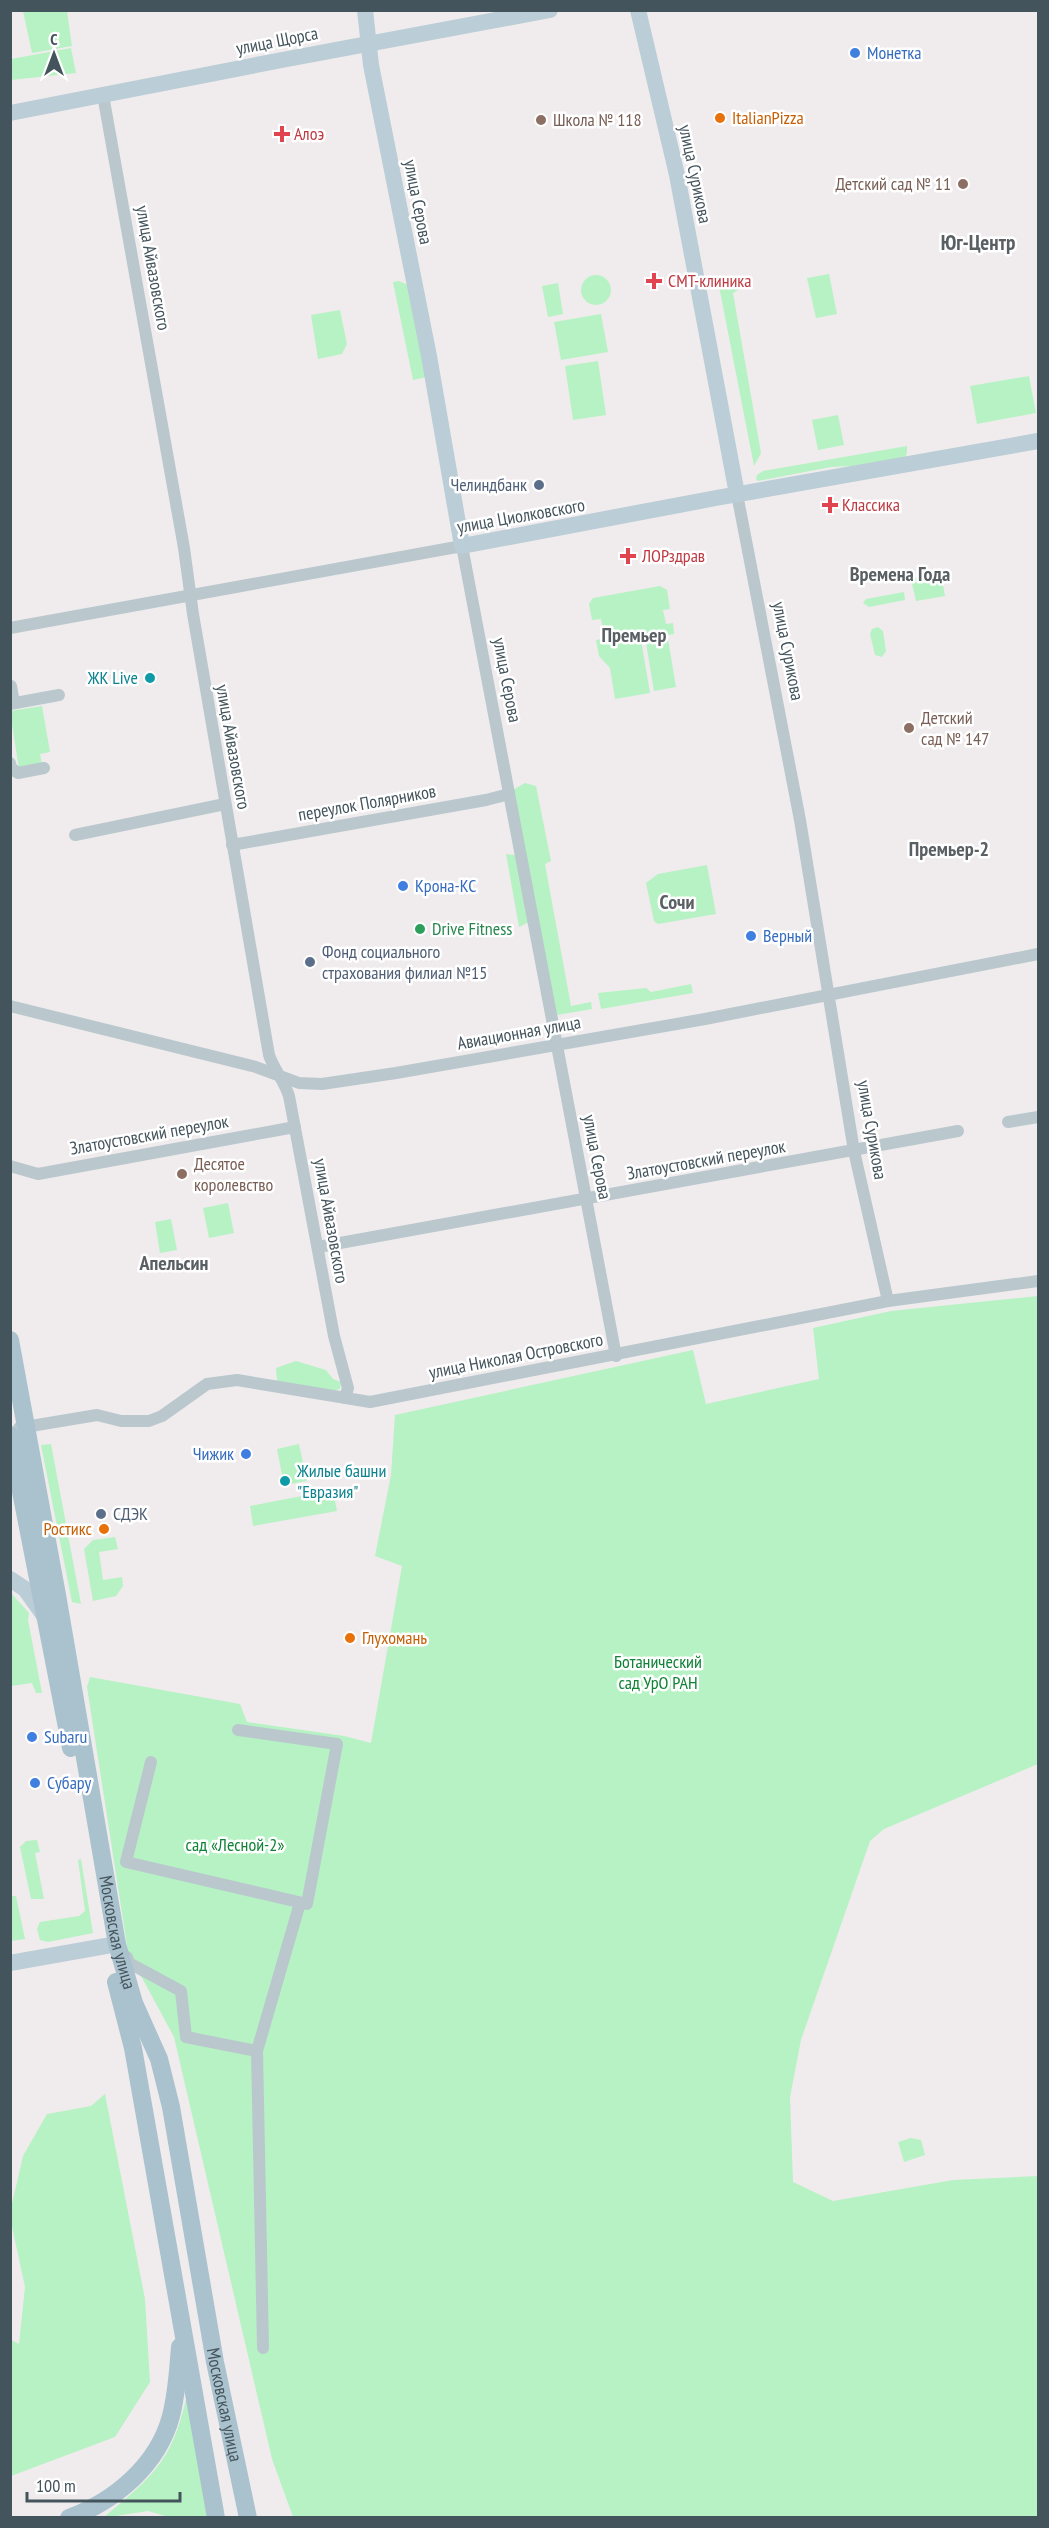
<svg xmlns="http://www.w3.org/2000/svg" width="1049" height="2528" font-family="'PT Sans Narrow',sans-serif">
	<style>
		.green { fill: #b6f2c3 }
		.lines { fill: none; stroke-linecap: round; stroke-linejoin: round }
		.street { stroke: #bac8ce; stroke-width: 12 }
		.secondary { stroke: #bbcdd6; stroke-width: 16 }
		.primary { stroke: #aac2ce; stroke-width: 18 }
		.shop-dot { fill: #3f7fe0; stroke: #fff; stroke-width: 2 }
		.food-dot { fill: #e8710a; stroke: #fff; stroke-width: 2 }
		.education-dot { fill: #8d6e63; stroke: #fff; stroke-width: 2 }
		.health-dot { fill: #e0444e; stroke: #fff; stroke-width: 2 }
		.service-dot { fill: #5c6f8a; stroke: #fff; stroke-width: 2 }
		.culture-dot { fill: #0f9aa8; stroke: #fff; stroke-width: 2 }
		.leisure-dot { fill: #2e9e5b; stroke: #fff; stroke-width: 2 }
		.labels { text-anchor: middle; stroke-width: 5; stroke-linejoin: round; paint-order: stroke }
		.street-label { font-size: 18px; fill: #44545c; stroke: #fff }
		.shop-label { font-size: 18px; fill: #366cbe; stroke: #fff; text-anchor: start }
		.food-label { font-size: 18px; fill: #c56008; stroke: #fff; text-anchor: start }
		.education-label { font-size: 18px; fill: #785e54; stroke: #fff; text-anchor: start }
		.health-label { font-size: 18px; fill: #be3a42; stroke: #fff; text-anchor: start }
		.service-label { font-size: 18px; fill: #4e5e75; stroke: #fff; text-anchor: start }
		.culture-label { font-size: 18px; fill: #0d838f; stroke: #fff; text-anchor: end }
		.leisure-label { font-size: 18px; fill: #27864d; stroke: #fff; text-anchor: start }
		.park-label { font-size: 18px; fill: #0f8235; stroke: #fff }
		.neighbourhood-label { font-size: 20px; font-weight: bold; fill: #595f62; stroke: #fff }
		.quarter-label { font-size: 21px; font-weight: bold; fill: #595f62; stroke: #fff }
	</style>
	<rect width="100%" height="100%" fill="#f0eced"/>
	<g class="green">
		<polygon points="23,11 67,11 72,46 32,53"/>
		<polygon points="71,48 76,73 11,80 11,59"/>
		<polygon points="829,274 837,314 816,318 807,278"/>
		<circle cx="596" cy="290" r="15"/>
		<polygon points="399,281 408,285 427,377 413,380 393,282"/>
		<polygon points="744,281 745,286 733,293 761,453 754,466 719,286"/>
		<polygon points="558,283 563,314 548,317 542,286"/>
		<polygon points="340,310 347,344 342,354 318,359 311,315"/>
		<polygon points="601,314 608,352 561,360 554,322"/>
		<polygon points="598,361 606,415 573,420 565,366"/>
		<polygon points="1029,376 1036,413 977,424 970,386"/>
		<polygon points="838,415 844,445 818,450 812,420"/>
		<polygon points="907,446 907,454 904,458 873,465 831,467 758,481 756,479 757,475 763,471"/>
		<polygon points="941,574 945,596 916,601 911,579"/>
		<polygon points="660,586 667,590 670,609 663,610 666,624 673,623 674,634 641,640 650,693 615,699 610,668 599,656 596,640 605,638 601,619 592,620 589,604 593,598"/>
		<polygon points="904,592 905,600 869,607 863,603 866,599"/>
		<polygon points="878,627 883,631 886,651 882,657 875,655 870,634 872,629"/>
		<polygon points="668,639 676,687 654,691 646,643"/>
		<polygon points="42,706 50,752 40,754 42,765 19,769 10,711"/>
		<polygon points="525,783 536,786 551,861 545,864 571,1006 591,1002 592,1009 557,1015 513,790"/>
		<polygon points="506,854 515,855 529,922 519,927"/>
		<polygon points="707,865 716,914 658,924 654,921 646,883 658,874"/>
		<polygon points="691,984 693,993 601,1009 598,993 646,988 651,992"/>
		<polygon points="228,1203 234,1233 209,1238 203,1208"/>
		<polygon points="171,1219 177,1250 160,1253 155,1222"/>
		<polygon points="1038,1296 1038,1764 884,1829 870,1841 801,2040 790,2097 793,2182 833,2201 953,2180 1038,2176 1038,2517 293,2517 272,2459 174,2037 128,1952 87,1687 90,1677 240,1704 247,1722 344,1736 371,1743 402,1566 375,1556 391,1475 395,1415 693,1350 706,1404 819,1379 813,1328 891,1311"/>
		<polygon points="296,1361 326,1370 333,1379 341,1382 340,1389 328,1392 277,1381 276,1368"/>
		<polygon points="51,1444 81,1604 72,1602 41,1445"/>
		<polygon points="299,1444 307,1481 284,1485 277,1449"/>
		<polygon points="333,1490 337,1511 253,1526 250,1506"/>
		<polygon points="115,1537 118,1549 99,1552 103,1580 122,1577 123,1586 116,1596 93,1601 84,1549 93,1540"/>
		<polygon points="11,1593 29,1613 28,1620 42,1693 36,1693 32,1683 11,1686"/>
		<polygon points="37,1840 40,1852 35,1853 44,1899 31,1899 20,1847 26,1841"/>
		<polygon points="81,1859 93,1933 48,1942 40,1940 37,1929 40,1922 79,1916 85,1911 78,1860"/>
		<polygon points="11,1896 16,1896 25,1939 11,1941"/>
		<polygon points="105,2094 145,2299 150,2382 115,2437 11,2476 11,2340 19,2344 25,2287 11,2222 11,2208 23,2156 47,2114 91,2106"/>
		<polygon points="911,2138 921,2140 925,2155 904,2162 898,2142"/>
		<path d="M187 2396 208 2517H169L148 2511 103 2518C123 2501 146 2483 161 2462 175 2442 181 2419 187 2396Z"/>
	</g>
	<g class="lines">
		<g class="street">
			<path d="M103 95 184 548 193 614 269 1055C274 1070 284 1080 289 1096L334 1336 348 1388 345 1398"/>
			<polyline points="737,494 800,820 854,1151 888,1301"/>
			<polyline points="10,628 462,546 616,1356"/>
			<polyline points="11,686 14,703"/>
			<polyline points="10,704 59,695"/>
			<polyline points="10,763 11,768 18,773 44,768"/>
			<polyline points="75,835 225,804"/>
			<polyline points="232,845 486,800 509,794"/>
			<polyline points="10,1006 256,1067 299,1083 322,1084 396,1073 705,1019 1038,954"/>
			<polyline points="1008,1122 1038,1117"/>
			<polyline points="10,1166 38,1174 295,1127"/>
			<polyline points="318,1247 958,1131"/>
			<polyline points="19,1428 97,1415 121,1421 149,1421 162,1416 207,1384 237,1380 370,1402 888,1301 1038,1281"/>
			<polyline points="151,1762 126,1862 307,1904 337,1744 238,1730"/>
			<polyline points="121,1959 127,1957 129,1963 181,1991 186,2037 257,2051"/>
			<polyline points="263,2348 257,2051 300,1903"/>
		</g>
		<g class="secondary">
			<polyline points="365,10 371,65 429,356 462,546 716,498 1038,441"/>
			<polyline points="638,10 677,175 737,494"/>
			<polyline points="10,113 282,60 550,10"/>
			<polyline points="10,1579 25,1589 45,1617"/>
			<polyline points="10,1963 117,1944"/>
		</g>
		<g class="primary">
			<path id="s1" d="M10 1340 57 1595 117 1944 134 2003 159 2059 171 2107 215 2362 248 2518"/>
			<polyline points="10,1435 71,1748"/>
			<polyline points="116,1982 133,2048 216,2518"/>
			<path d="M69 2518C115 2501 158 2465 171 2416 177 2393 178 2370 180 2347"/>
		</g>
	</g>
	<g class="shop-dot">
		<circle cx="855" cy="53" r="6"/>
		<circle cx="403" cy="886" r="6"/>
		<circle cx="751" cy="936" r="6"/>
		<circle cx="246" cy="1454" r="6"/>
		<circle cx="32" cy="1737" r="6"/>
		<circle cx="35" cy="1783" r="6"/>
	</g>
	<g class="food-dot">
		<circle cx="720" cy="118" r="6"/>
		<circle cx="104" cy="1529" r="6"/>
		<circle cx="350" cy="1638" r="6"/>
	</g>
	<g class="education-dot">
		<circle cx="541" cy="120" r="6"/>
		<circle cx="963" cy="184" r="6"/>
		<circle cx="909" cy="728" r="6"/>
		<circle cx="182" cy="1174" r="6"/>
	</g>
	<g class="health-dot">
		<path d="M279 125h6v6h6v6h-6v6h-6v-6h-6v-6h6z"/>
		<path d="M651 272h6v6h6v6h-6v6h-6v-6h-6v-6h6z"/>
		<path d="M827 496h6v6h6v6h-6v6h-6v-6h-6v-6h6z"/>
		<path d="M625 547h6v6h6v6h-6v6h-6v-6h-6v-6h6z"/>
	</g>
	<g class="service-dot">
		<circle cx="539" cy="485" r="6"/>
		<circle cx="310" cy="962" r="6"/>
		<circle cx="101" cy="1514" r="6"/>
	</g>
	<g class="culture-dot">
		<circle cx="150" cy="678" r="6"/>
		<circle cx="285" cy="1481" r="6"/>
	</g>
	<circle class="leisure-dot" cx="420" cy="929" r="6"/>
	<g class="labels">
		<g class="street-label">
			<text transform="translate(277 41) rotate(-11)" y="6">улица Щорса</text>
			<text transform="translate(695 174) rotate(78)" y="6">улица Сурикова</text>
			<text transform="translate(418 202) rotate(79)" y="6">улица Серова</text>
			<text transform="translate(153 268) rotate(80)" y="6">улица Айвазовского</text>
			<text transform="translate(521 516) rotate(-10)" y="6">улица Циолковского</text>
			<text transform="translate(788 651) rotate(79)" y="6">улица Сурикова</text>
			<text transform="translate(507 680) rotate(79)" y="6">улица Серова</text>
			<text transform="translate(233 747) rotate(80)" y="6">улица Айвазовского</text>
			<text transform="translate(367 803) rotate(-10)" y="6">переулок Полярников</text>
			<text transform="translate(519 1033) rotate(-10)" y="6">Авиационная улица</text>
			<text transform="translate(872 1130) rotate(80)" y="6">улица Сурикова</text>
			<text transform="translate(149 1135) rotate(-10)" y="6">Златоустовский переулок</text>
			<text transform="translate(597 1157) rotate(79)" y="6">улица Серова</text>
			<text transform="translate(706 1160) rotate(-10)" y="6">Златоустовский переулок</text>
			<text transform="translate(331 1221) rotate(80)" y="6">улица Айвазовского</text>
			<text transform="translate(516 1356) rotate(-11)" y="6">улица Николая Островского</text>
			<text dy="6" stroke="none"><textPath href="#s1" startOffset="602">Московская улица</textPath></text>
			<text dy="6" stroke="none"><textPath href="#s1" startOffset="1088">Московская улица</textPath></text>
		</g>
		<g class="shop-label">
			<text x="867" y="59">Монетка</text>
			<text x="415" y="892">Крона-КС</text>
			<text x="763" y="942">Верный</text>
			<text x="234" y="1460" text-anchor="end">Чижик</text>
			<text x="44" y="1743">Subaru</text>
			<text x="47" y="1789">Субару</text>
		</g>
		<g class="food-label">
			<text x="732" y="124">ItalianPizza</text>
			<text x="92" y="1535" text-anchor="end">Ростикс</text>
			<text x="362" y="1644">Глухомань</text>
		</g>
		<g class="education-label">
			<text x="553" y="126">Школа № 118</text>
			<text x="951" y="190" text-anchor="end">Детский сад № 11</text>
			<text x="921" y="724">Детский<tspan x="921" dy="21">сад № 147</tspan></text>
			<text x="194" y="1170">Десятое<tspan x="194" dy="21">королевство</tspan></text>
		</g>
		<g class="health-label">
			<text x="294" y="140">Алоэ</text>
			<text x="668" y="287">СМТ-клиника</text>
			<text x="842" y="511">Классика</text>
			<text x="642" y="562">ЛОРздрав</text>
		</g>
		<g class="service-label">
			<text x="527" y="491" text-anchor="end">Челиндбанк</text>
			<text x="322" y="958">Фонд социального<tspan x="322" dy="21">страхования филиал №15</tspan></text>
			<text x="113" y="1520">СДЭК</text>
		</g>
		<g class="culture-label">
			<text x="138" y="684">ЖК Live</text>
			<text x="297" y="1477" text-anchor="start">Жилые башни<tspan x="297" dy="21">"Евразия"</tspan></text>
		</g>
		<g class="leisure-label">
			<text x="432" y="935">Drive Fitness</text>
		</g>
		<g class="park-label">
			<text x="658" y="1668">Ботанический<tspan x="658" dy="21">сад УрО РАН</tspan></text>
			<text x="235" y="1851">сад «Лесной-2»</text>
		</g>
		<g class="neighbourhood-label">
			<text x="900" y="581">Времена Года</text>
			<text x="634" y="642">Премьер</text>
			<text x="949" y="856">Премьер-2</text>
			<text x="677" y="909">Сочи</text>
			<text x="174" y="1270">Апельсин</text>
		</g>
		<g class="quarter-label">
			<text x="978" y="250">Юг-Центр</text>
		</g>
	</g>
	<rect width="1049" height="2528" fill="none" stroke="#44545c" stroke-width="24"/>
	<g transform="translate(54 54)" stroke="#ffffff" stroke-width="4.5" paint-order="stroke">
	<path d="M0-4.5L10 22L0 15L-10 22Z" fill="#44545c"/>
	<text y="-9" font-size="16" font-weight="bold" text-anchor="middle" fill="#44545c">С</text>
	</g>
	<path d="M27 2492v9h153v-9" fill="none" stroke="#44545c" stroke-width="3"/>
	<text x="36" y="2492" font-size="18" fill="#44545c" stroke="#ffffff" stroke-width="4.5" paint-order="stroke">100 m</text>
</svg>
